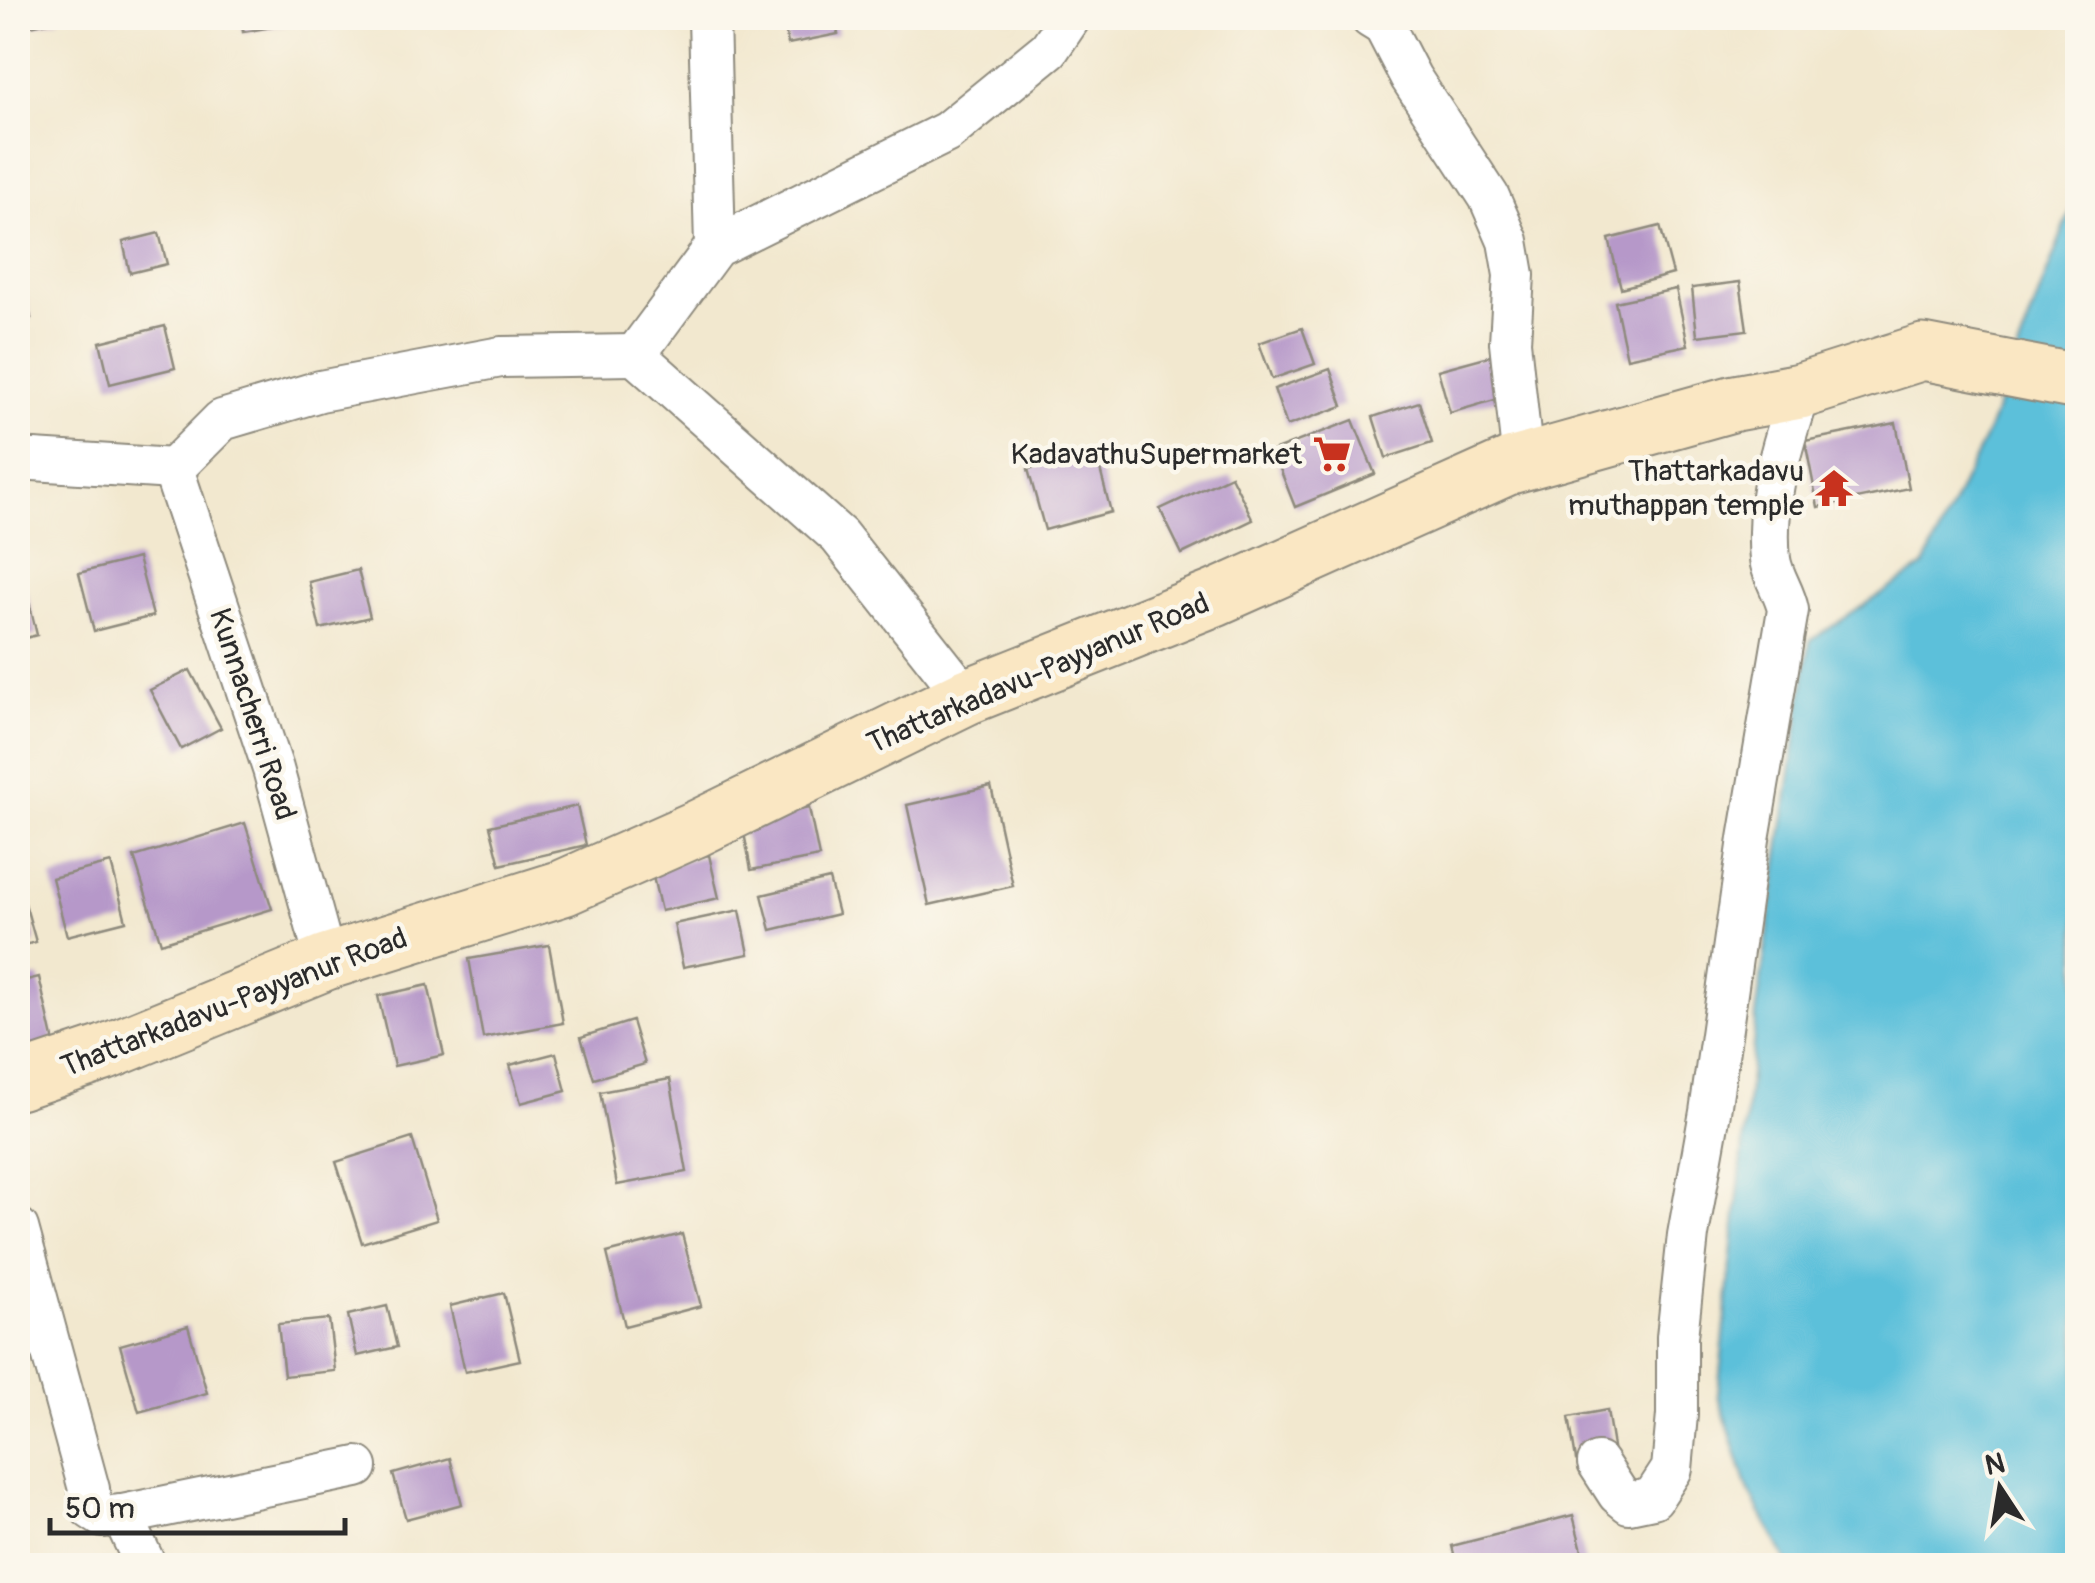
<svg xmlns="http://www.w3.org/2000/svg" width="2095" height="1583" font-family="Pangolin,sans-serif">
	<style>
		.water { fill: #5cc0da; stroke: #447682; stroke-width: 2.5 }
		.building { fill: #b698c9 }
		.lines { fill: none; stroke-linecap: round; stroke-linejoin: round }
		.minor-casing { stroke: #8e8a7d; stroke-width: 44 }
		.secondary-casing { stroke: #8e8a7d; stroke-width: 59 }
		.minor { stroke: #fff; stroke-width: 40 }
		.secondary { stroke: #fae7c3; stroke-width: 55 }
		.labels { text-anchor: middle; stroke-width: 9; stroke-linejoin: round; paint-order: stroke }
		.poi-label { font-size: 30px; fill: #2b2b2b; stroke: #fbf7ec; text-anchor: end }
		.street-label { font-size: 30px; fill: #2b2b2b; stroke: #fbf7ec }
	</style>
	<rect width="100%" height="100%" fill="#fbf7ec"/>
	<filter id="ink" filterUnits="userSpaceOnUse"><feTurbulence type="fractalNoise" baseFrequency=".01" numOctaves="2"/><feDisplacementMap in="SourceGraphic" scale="20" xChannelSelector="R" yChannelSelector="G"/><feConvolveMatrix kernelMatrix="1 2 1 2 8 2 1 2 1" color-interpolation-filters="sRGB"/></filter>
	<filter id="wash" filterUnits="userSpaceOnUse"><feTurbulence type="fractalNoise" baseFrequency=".0048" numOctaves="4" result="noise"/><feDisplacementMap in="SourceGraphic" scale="40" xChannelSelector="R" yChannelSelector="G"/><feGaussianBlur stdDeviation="2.25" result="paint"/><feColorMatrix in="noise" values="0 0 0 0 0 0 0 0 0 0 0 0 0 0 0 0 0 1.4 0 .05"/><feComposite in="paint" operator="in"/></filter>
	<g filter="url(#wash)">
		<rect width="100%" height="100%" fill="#f2e8cf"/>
		<polygon class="water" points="2077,193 2077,1565 1789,1565 1748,1489 1718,1395 1756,1015 1810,641 1924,566 1990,426"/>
		<g id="blocks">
			<g class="building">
				<polygon points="18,18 60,18 61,19 18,29"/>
				<polygon points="241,18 300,18 301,22 243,32"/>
				<polygon points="783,18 835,18 838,34 788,44"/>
				<polygon points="1660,226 1673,274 1621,288 1609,239"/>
				<polygon points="159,233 167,264 130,273 123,242"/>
				<polygon points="18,262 31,318 18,320"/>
				<polygon points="1740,282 1747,330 1697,336 1692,288"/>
				<polygon points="1676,289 1688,345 1627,358 1615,302"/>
				<polygon points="165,326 175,368 110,384 100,342"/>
				<polygon points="1302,328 1315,364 1272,379 1259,343"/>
				<polygon points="1493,355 1505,397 1450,413 1438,370"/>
				<polygon points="1330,369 1343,406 1287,426 1274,389"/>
				<polygon points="1419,402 1432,443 1386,458 1373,417"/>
				<polygon points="1353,420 1375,474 1295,507 1273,451"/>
				<polygon points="1896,423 1909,488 1818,507 1805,441"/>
				<polygon points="1095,450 1111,512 1045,530 1028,469"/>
				<polygon points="1231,476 1253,520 1182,554 1160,509"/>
				<polygon points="138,558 153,616 94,631 79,573"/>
				<polygon points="358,570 370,617 320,629 309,582"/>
				<polygon points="26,589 37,635 18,640 18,591"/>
				<polygon points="190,670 221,728 181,749 150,690"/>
				<polygon points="991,786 1013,886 929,905 907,805"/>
				<polygon points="577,806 586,845 500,865 490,826"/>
				<polygon points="809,808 819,857 751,870 742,822"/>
				<polygon points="245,823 272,909 161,943 134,857"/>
				<polygon points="709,855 719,898 661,911 651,868"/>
				<polygon points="111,863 126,921 67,936 52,878"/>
				<polygon points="829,879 838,914 771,930 762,895"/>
				<polygon points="19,882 36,942 18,947 18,883"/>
				<polygon points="740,910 749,954 683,967 674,924"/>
				<polygon points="549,945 563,1023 483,1038 469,959"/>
				<polygon points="39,977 54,1043 18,1052 18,982"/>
				<polygon points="428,985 444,1055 394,1066 378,996"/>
				<polygon points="632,1021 645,1064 594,1079 581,1037"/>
				<polygon points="556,1053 566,1091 521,1103 510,1065"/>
				<polygon points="670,1079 687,1172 617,1185 600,1092"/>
				<polygon points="412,1138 437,1220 362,1243 336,1162"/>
				<polygon points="682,1234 701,1306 625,1326 607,1253"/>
				<polygon points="504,1293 520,1360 465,1372 450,1306"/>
				<polygon points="387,1306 397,1347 357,1356 348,1315"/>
				<polygon points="329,1319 335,1371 284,1376 278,1324"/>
				<polygon points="188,1326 207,1393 139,1412 120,1345"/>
				<polygon points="1607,1410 1614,1453 1576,1460 1569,1417"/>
				<polygon points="450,1458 462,1504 406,1519 393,1474"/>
				<polygon points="1573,1515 1586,1566 1457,1566 1452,1546"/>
			</g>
		</g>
	</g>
	<g filter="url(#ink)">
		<use href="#blocks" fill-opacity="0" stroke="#8e8a7d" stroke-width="2.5"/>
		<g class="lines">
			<g class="minor-casing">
				<g id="minor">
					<polyline points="709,18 715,247"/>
					<polyline points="1371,18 1384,26 1411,78 1489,197 1508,241 1514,275 1510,342 1523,462"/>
					<polyline points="18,459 173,469"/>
					<polyline points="173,469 273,769 326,962"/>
					<polyline points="173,469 222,420 320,391 501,357 635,355"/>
					<polyline points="966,697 839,536 635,355 715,247 947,132 1049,49 1070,18"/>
					<polyline points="18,1228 89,1489 91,1509 103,1517 122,1515 357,1467"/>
					<path d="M1598 1463 1618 1494 1629 1503 1653 1498 1672 1469 1677 1415V1337L1688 1235 1710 1112 1749 839 1788 610C1785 593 1772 576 1770 559 1764 502 1782 444 1800 391"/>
					<polyline points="122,1515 146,1566"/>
				</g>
			</g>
			<g class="secondary-casing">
				<polyline id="secondary" points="18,1082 104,1053 326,962 563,888 696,829 966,697 1215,598 1510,466 1735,403 1800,391 1923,352 2078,382"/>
			</g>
			<use href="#minor" class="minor"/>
			<use href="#secondary" class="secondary"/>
		</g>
	</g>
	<defs>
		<g id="supermarket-bare" transform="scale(3)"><path d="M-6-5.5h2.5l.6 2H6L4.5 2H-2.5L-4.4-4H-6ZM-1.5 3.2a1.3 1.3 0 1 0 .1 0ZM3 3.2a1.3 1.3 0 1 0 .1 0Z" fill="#c8321e" stroke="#fbf7ec" stroke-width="2.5" paint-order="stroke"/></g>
		<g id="temple-bare" transform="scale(3)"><path d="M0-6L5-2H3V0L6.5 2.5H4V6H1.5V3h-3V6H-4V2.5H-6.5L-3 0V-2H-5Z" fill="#c8321e" stroke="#fbf7ec" stroke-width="2.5" paint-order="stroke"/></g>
	</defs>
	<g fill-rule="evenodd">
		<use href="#supermarket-bare" x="1332" y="454"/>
		<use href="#temple-bare" x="1834" y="488"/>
	</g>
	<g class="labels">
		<g class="poi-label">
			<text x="1302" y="464">KadavathuSupermarket</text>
			<text x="1804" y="481">Thattarkadavu<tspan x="1804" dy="34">muthappan temple</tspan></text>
		</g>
		<g class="street-label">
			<text transform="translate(1038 673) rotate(-23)" y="10">Thattarkadavu-Payyanur Road</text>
			<text transform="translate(253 714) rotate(72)" y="10">Kunnacherri Road</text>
			<text transform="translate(234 1002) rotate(-21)" y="10">Thattarkadavu-Payyanur Road</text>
		</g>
	</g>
	<rect width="2095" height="1583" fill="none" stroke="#fbf7ec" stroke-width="60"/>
	<g transform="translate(2000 1488) rotate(348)" stroke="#fbf7ec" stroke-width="8" paint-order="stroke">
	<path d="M0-8L18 38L0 25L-18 38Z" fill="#2b2b2b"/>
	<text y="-15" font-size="28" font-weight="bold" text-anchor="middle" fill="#2b2b2b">N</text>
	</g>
	<path d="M50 1518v15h295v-15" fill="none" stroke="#2b2b2b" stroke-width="5"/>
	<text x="65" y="1518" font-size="30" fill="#2b2b2b" stroke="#fbf7ec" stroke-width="8" paint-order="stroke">50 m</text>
</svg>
